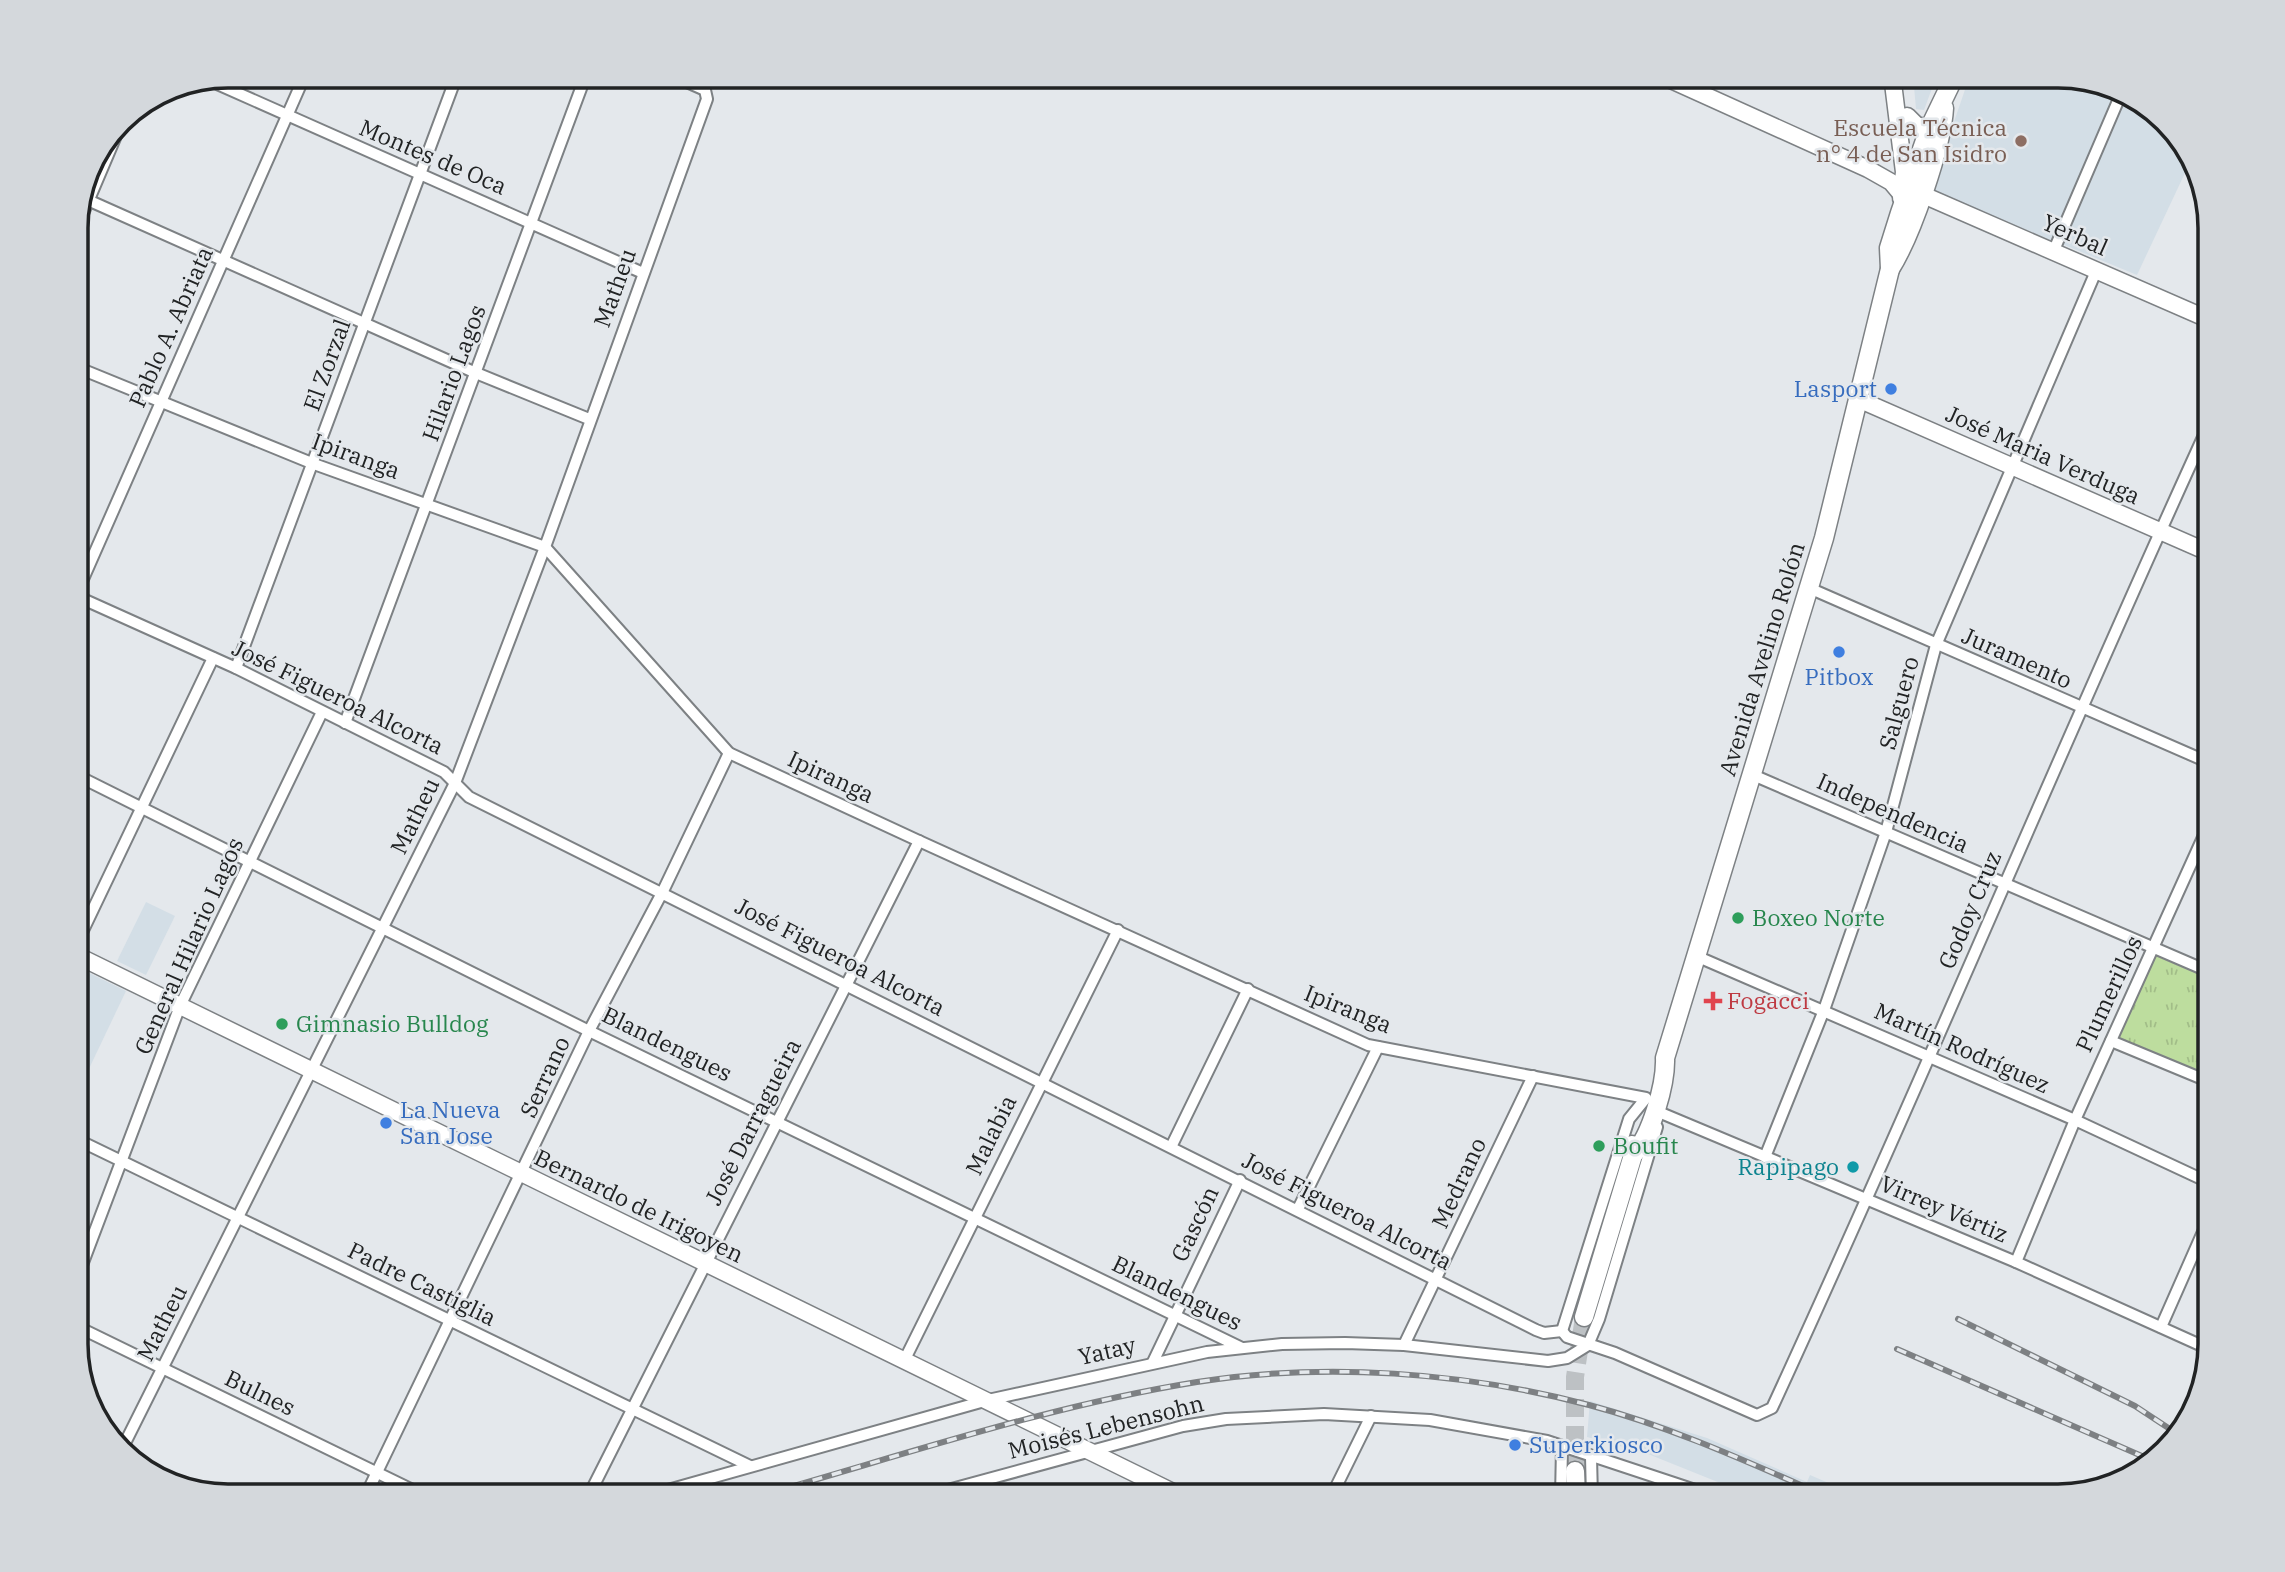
<svg xmlns="http://www.w3.org/2000/svg" width="2285" height="1572" font-family="'IBM Plex Serif',serif">
	<style>
		.built { fill: #d3dee6 }
		.park { fill: url(#park-tufts) }
		.lines { fill: none; stroke-linecap: round; stroke-linejoin: round }
		.primary-tunnel { stroke: #bdc1c4; stroke-width: 18; stroke-dasharray: 18 9; stroke-linecap: butt }
		.street-casing { stroke: #7d8184; stroke-width: 14 }
		.secondary-casing { stroke: #7d8184; stroke-width: 19 }
		.primary-casing { stroke: #7d8184; stroke-width: 21 }
		.street { stroke: #fff; stroke-width: 10 }
		.secondary { stroke: #fff; stroke-width: 16 }
		.primary { stroke: #fff; stroke-width: 18 }
		.rail-casing { stroke: #7d8083; stroke-width: 6 }
		.rail { stroke: #e4e8ec; stroke-width: 3.5; stroke-dasharray: 10; stroke-linecap: butt }
		.education-dot { fill: #8d6e63; stroke: #e4e8ec; stroke-width: 2.5 }
		.shop-dot { fill: #3f7fe0; stroke: #e4e8ec; stroke-width: 2.5 }
		.leisure-dot { fill: #2e9e5b; stroke: #e4e8ec; stroke-width: 2.5 }
		.health-dot { fill: #e0444e; stroke: #e4e8ec; stroke-width: 2.5 }
		.culture-dot { fill: #0f9aa8; stroke: #e4e8ec; stroke-width: 2.5 }
		.labels { text-anchor: middle; stroke-width: 5; stroke-linejoin: round; paint-order: stroke }
		.education-label { font-size: 23px; fill: #785e54; stroke: #e4e8ec; text-anchor: end }
		.street-label { font-size: 23px; fill: #212324; stroke: #e4e8ec }
		.shop-label { font-size: 23px; fill: #366cbe; stroke: #e4e8ec; text-anchor: start }
		.leisure-label { font-size: 23px; fill: #27864d; stroke: #e4e8ec; text-anchor: start }
		.health-label { font-size: 23px; fill: #be3a42; stroke: #e4e8ec; text-anchor: start }
		.culture-label { font-size: 23px; fill: #0d838f; stroke: #e4e8ec; text-anchor: end }
		.rim { fill: none; stroke: #212324; stroke-width: 3.5 }
	</style>
	<defs>
		<pattern id="park-tufts" width="24" height="20" patternUnits="userSpaceOnUse" patternTransform="scale(1.75)"><rect width="24" height="20" fill="#bddd9e"/><path d="M3 7l-1-3M5 7V3M7 7l1-3M15 17l-1-3M17 17v-4M19 17l1-3" fill="none" stroke="#a2bd88"/></pattern>
	</defs>
	<rect width="100%" height="100%" fill="#e4e8ec"/>
	<g class="built">
		<polygon points="1913,75 1937,75 1924,110 1916,109"/>
		<polygon points="1970,75 2058,75 2115,93 2052,241 1931,189"/>
		<polygon points="2126,96 2143,101 2192,158 2137,275 2062,244"/>
		<polygon points="146,902 175,916 146,975 117,961"/>
		<polygon points="81,969 126,991 76,1096 76,981"/>
		<polygon points="1590,1401 1707,1438 1807,1482 1810,1475 1861,1497 1755,1497 1648,1454 1587,1437"/>
	</g>
	<polygon class="park" points="2154,955 2210,979 2210,1075 2117,1037"/>
	<g class="lines">
		<polyline class="primary-tunnel" points="1575,1471 1575,1377 1584,1317"/>
		<g class="street-casing">
			<g id="street">
				<polyline points="206,79 643,273"/>
				<polyline points="81,197 476,373 589,419"/>
				<polyline points="76,230 124,117"/>
				<polyline points="2054,250 2121,94"/>
				<polyline points="76,367 314,464 545,547 729,753 919,841 1368,1045 1646,1098 1629,1119 1562,1331"/>
				<polyline points="1809,588 2210,763"/>
				<polyline points="76,595 305,75"/>
				<polyline points="76,596 236,668 444,772 469,797 1536,1330 1544,1333 1562,1331"/>
				<polyline points="236,668 457,75"/>
				<polyline points="345,723 586,75"/>
				<polyline points="76,775 589,1031 1242,1348"/>
				<polyline points="1753,775 2210,972"/>
				<polyline points="76,945 213,658"/>
				<polyline points="1696,956 2075,1120 2210,1183"/>
				<polyline points="2111,1041 2210,1082"/>
				<polyline points="1661,1113 2016,1262 2209,1349"/>
				<polyline points="76,1139 750,1466"/>
				<polyline points="1172,1145 1248,989"/>
				<polyline points="1765,1157 1824,1010 1886,832 1936,645 2097,269"/>
				<polyline points="1298,1209 1378,1047"/>
				<polyline points="2016,1262 2075,1120 2210,822"/>
				<polyline points="76,1281 180,1006 322,712"/>
				<polyline points="76,1326 427,1497"/>
				<polyline points="2161,1327 2210,1216"/>
				<path d="M1562 1331 1567 1337 1615 1353 1757 1415 1772 1408C1923 1081 2060 749 2210 422"/>
				<polyline points="1404,1345 1533,1076"/>
				<polyline points="904,1361 1118,930"/>
				<polyline points="1153,1362 1240,1180"/>
				<polyline points="122,1449 455,783 545,547 707,99 705,90 671,75"/>
				<polyline points="1591,1457 1592,1497"/>
				<polyline points="365,1497 589,1031 663,891 729,753"/>
				<polyline points="588,1497 919,841"/>
				<polyline points="643,1497 988,1400 1207,1352 1282,1344 1345,1343 1404,1345 1548,1361 1567,1358 1588,1345 1599,1319 1657,1127"/>
				<polyline points="922,1497 1183,1426 1226,1419 1324,1414 1430,1420 1547,1441 1716,1497"/>
				<polyline points="1331,1497 1371,1416"/>
				<polyline points="1561,1497 1562,1447"/>
			</g>
		</g>
		<g class="secondary-casing">
			<g id="secondary">
				<polyline points="1660,75 1868,169 1891,182 1901,194"/>
				<polyline points="1892,75 1904,172 1901,198"/>
				<polyline points="1921,194 2210,320"/>
				<polyline points="1858,399 2210,553"/>
				<polyline points="76,955 1183,1497"/>
			</g>
		</g>
		<g class="primary-casing">
			<g id="primary">
				<polyline points="1907,117 1916,126 1929,129"/>
				<path d="M1890 269C1911 236 1942 147 1944 108"/>
				<path d="M1633 1155C1651 1136 1666 1084 1665 1058L1824 538 1890 269 1889 248 1900 213 1929 129 1955 75"/>
				<polyline points="1584,1317 1633,1155 1632,1145"/>
				<polyline points="1575,1471 1576,1497"/>
			</g>
		</g>
		<use href="#street" class="street"/>
		<use href="#secondary" class="secondary"/>
		<use href="#primary" class="primary"/>
		<g class="rail-casing">
			<g id="rail">
				<polyline points="1958,1319 2135,1406 2179,1435"/>
				<polyline points="1897,1349 2151,1460"/>
				<path d="M755 1497C901 1456 1047 1406 1197 1382 1325 1362 1464 1372 1589 1405 1672 1427 1750 1463 1828 1497"/>
			</g>
		</g>
		<use href="#rail" class="rail"/>
	</g>
	<circle class="education-dot" cx="2021" cy="141" r="7"/>
	<g class="shop-dot">
		<circle cx="1891" cy="389" r="7"/>
		<circle cx="1839" cy="652" r="7"/>
		<circle cx="386" cy="1123" r="7"/>
		<circle cx="1515" cy="1445" r="7"/>
	</g>
	<g class="leisure-dot">
		<circle cx="1738" cy="918" r="7"/>
		<circle cx="282" cy="1024" r="7"/>
		<circle cx="1599" cy="1146" r="7"/>
	</g>
	<path class="health-dot" d="M1709.5 990.5h7v7h7v7h-7v7h-7v-7h-7v-7h7z"/>
	<circle class="culture-dot" cx="1853" cy="1167" r="7"/>
	<g class="labels">
		<g class="education-label">
			<text x="2007" y="136">Escuela Técnica<tspan x="2007" dy="26">n° 4 de San Isidro</tspan></text>
		</g>
		<g class="street-label">
			<text transform="translate(433 157) rotate(23)" y="8">Montes de Oca</text>
			<text transform="translate(2075 235) rotate(24)" y="8">Yerbal</text>
			<text transform="translate(615 288) rotate(-70)" y="8">Matheu</text>
			<text transform="translate(171 327) rotate(-66)" y="8">Pablo A. Abriata</text>
			<text transform="translate(327 365) rotate(-70)" y="8">El Zorzal</text>
			<text transform="translate(454 373) rotate(-70)" y="8">Hilario Lagos</text>
			<text transform="translate(2043 455) rotate(24)" y="8">José Maria Verduga</text>
			<text transform="translate(356 456) rotate(20)" y="8">Ipiranga</text>
			<text transform="translate(2017 658) rotate(24)" y="8">Juramento</text>
			<text transform="translate(1762 659) rotate(-73)" y="8">Avenida Avelino Rolón</text>
			<text transform="translate(338 697) rotate(26)" y="8">José Figueroa Alcorta</text>
			<text transform="translate(1899 703) rotate(-75)" y="8">Salguero</text>
			<text transform="translate(831 777) rotate(25)" y="8">Ipiranga</text>
			<text transform="translate(1893 813) rotate(24)" y="8">Independencia</text>
			<text transform="translate(415 816) rotate(-64)" y="8">Matheu</text>
			<text transform="translate(1970 910) rotate(-67)" y="8">Godoy Cruz</text>
			<text transform="translate(189 946) rotate(-66)" y="8">General Hilario Lagos</text>
			<text transform="translate(840 957) rotate(27)" y="8">José Figueroa Alcorta</text>
			<text transform="translate(2109 994) rotate(-65)" y="8">Plumerillos</text>
			<text transform="translate(1348 1009) rotate(22)" y="8">Ipiranga</text>
			<text transform="translate(667 1044) rotate(26)" y="8">Blandengues</text>
			<text transform="translate(1962 1048) rotate(24)" y="8">Martín Rodríguez</text>
			<text transform="translate(545 1077) rotate(-65)" y="8">Serrano</text>
			<text transform="translate(753 1122) rotate(-63)" y="8">José Darragueira</text>
			<text transform="translate(991 1135) rotate(-64)" y="8">Malabia</text>
			<text transform="translate(1459 1183) rotate(-65)" y="8">Medrano</text>
			<text transform="translate(639 1206) rotate(26)" y="8">Bernardo de Irigoyen</text>
			<text transform="translate(1944 1209) rotate(23)" y="8">Virrey Vértiz</text>
			<text transform="translate(1347 1211) rotate(27)" y="8">José Figueroa Alcorta</text>
			<text transform="translate(1195 1224) rotate(-65)" y="8">Gascón</text>
			<text transform="translate(422 1284) rotate(26)" y="8">Padre Castiglia</text>
			<text transform="translate(1177 1293) rotate(26)" y="8">Blandengues</text>
			<text transform="translate(162 1323) rotate(-63)" y="8">Matheu</text>
			<text transform="translate(1107 1351) rotate(-13)" y="8">Yatay</text>
			<text transform="translate(260 1393) rotate(26)" y="8">Bulnes</text>
			<text transform="translate(1106 1427) rotate(-14)" y="8">Moisés Lebensohn</text>
		</g>
		<g class="shop-label">
			<text x="1877" y="397" text-anchor="end">Lasport</text>
			<text x="1839" y="685" text-anchor="middle">Pitbox</text>
			<text x="400" y="1118">La Nueva<tspan x="400" dy="26">San Jose</tspan></text>
			<text x="1529" y="1453">Superkiosco</text>
		</g>
		<g class="leisure-label">
			<text x="1752" y="926">Boxeo Norte</text>
			<text x="296" y="1032">Gimnasio Bulldog</text>
			<text x="1613" y="1154">Boufit</text>
		</g>
		<g class="health-label">
			<text x="1727" y="1009">Fogacci</text>
		</g>
		<g class="culture-label">
			<text x="1839" y="1175">Rapipago</text>
		</g>
	</g>
	<path d="M0 0H2285V1572H0ZM228 88H2058A140 140 0 0 1 2198 228V1344A140 140 0 0 1 2058 1484H228A140 140 0 0 1 88 1344V228A140 140 0 0 1 228 88Z" fill="#d4d8dc" fill-rule="evenodd"/>
	<path class="rim" d="M228 88H2058A140 140 0 0 1 2198 228V1344A140 140 0 0 1 2058 1484H228A140 140 0 0 1 88 1344V228A140 140 0 0 1 228 88Z"/>
</svg>
